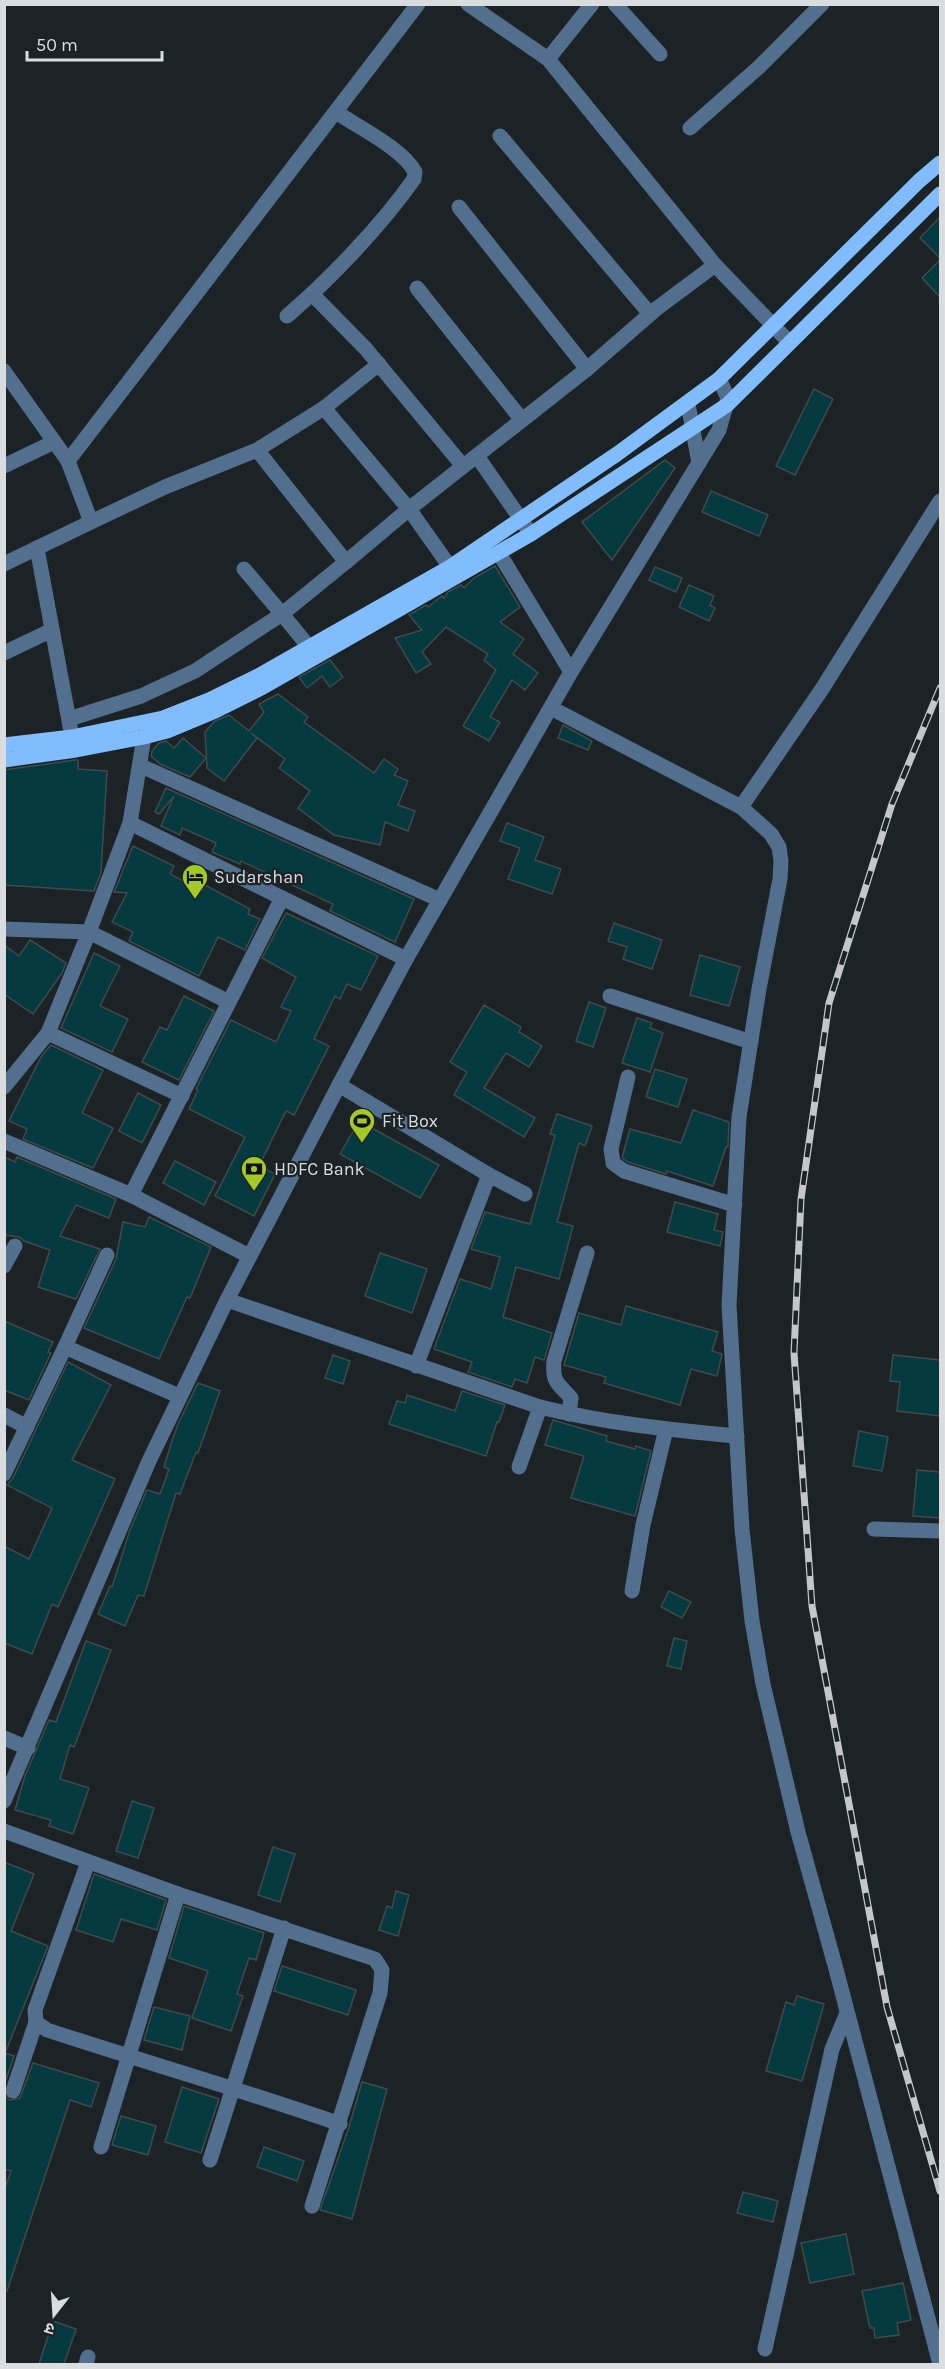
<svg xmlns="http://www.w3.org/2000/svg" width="945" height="2369" font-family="Karla,'Noto Sans Devanagari',sans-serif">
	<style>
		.building { fill: #04393f; stroke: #414a4b; stroke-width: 1.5 }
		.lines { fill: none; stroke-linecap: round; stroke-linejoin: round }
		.minor { stroke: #526f8d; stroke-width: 15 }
		.major { stroke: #81bcfc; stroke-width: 15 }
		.rail-casing { stroke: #c3c7c9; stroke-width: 7 }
		.rail { stroke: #1c2326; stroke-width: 4.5; stroke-dasharray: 14; stroke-linecap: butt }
		.labels { text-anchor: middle; stroke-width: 4.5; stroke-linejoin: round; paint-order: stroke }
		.poi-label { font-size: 18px; fill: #d9dddf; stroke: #1c2326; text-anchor: start }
	</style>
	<rect width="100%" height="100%" fill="#1c2326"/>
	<g class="building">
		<polygon points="940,217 940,258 920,238"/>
		<polygon points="940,260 940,297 922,278"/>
		<polygon points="814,389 833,399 795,475 776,466"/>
		<polygon points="665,460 675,468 612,560 582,522"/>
		<polygon points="711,491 768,515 759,536 702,512"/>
		<polygon points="495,566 520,607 500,622 524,639 513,654 538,673 525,690 512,680 490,717 500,722 489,741 463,726 496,670 484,660 488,654 446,627 422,652 431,664 416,673 395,638 422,630 409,615 426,605 428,607 442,596 444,598 448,592 461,585 464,588 474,578"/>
		<polygon points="655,567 682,578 676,592 649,580"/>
		<polygon points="689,585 714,596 710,605 715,608 709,621 679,607"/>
		<polygon points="330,660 343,677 330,687 322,676 307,688 299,677"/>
		<polygon points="278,694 308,717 304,722 374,773 384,759 398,769 394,775 408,781 398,805 415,811 408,831 385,822 380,845 334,835 298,808 310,791 279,768 285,759 251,733 257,738 224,781 207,768 205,732 215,721 229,715 249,731 264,712 259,704"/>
		<polygon points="563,725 592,741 588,750 558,738"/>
		<polygon points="183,738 206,758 190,777 160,764 151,756 152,751 159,743 166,741 174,748"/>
		<polygon points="75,760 78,760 78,769 107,771 101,872 94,891 4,885 4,770"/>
		<polygon points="166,788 414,899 395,942 330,911 333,904 241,861 240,864 212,852 216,843 182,828 180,835 161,826 174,796 159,814 155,812"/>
		<polygon points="507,823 544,837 535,860 561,869 552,894 508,879 520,848 500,841"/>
		<polygon points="133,846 174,866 170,874 202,891 205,885 250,909 248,914 260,919 245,950 218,937 199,976 129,941 133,932 112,922 127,893 114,892"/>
		<polygon points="286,913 378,956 361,990 347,984 340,999 335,996 314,1039 329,1046 294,1115 286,1111 259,1166 275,1174 254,1216 215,1196 245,1137 189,1109 198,1090 196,1089 231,1020 276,1042 291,1011 281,1007 296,977 262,958"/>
		<polygon points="614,923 662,940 652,969 623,959 627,947 608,941"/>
		<polygon points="30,940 66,963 62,973 33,1014 4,994 4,945 19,956"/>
		<polygon points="94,953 120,966 100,1006 128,1019 112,1052 61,1028"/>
		<polygon points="700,955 740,967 729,1006 690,995"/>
		<polygon points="184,996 214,1011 179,1080 142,1062 160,1027 167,1030"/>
		<polygon points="589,1002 606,1008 593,1047 576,1041"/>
		<polygon points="484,1005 521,1027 519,1032 542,1046 529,1067 506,1053 484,1088 535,1118 524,1137 454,1095 467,1072 450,1062"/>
		<polygon points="637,1018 652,1023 650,1028 663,1033 650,1072 622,1063"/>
		<polygon points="51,1045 103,1070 82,1113 113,1128 93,1168 23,1139 27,1129 9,1121 41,1057"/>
		<polygon points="655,1069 687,1079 678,1107 646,1097"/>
		<polygon points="138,1093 161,1105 142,1143 119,1131"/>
		<polygon points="693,1110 729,1122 728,1147 726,1147 713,1186 667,1171 666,1174 628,1162 622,1158 630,1129 681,1143"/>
		<polygon points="557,1114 592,1126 585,1146 579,1143 557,1222 573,1226 559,1279 516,1267 503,1317 552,1333 544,1360 535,1357 527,1383 515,1379 512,1387 468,1372 472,1362 434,1349 460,1279 491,1289 500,1257 471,1249 485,1212 530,1224 555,1135 550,1134"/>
		<polygon points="359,1121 439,1165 420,1198 340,1154"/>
		<polygon points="4,1157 15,1162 17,1157 116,1199 109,1218 76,1205 60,1236 100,1249 76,1299 38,1287 50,1250 24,1241 19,1237 4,1235"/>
		<polygon points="175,1161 216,1182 204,1205 163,1183"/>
		<polygon points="675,1202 718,1214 714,1230 723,1232 720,1246 667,1232"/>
		<polygon points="149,1217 211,1247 190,1298 187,1297 159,1359 84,1328 116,1259 123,1222 145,1227"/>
		<polygon points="380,1253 427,1269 412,1313 365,1296"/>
		<polygon points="626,1306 718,1332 712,1351 722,1354 717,1376 691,1369 680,1405 604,1383 606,1377 564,1365 579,1313 621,1325"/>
		<polygon points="4,1321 53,1342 48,1352 51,1353 29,1400 4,1390"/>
		<polygon points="333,1355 350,1361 343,1384 325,1378"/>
		<polygon points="893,1355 940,1360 940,1416 897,1411 900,1382 890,1381"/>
		<polygon points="68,1362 111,1385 72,1460 115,1479 58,1607 52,1604 32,1654 4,1643 4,1546 29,1559 52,1508 7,1485 13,1478"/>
		<polygon points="198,1383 220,1391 198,1453 196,1452 180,1494 176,1493 144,1596 138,1595 125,1626 98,1614 110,1586 112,1587 130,1530 147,1490 160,1494 169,1469 164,1467 171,1444 178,1424"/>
		<polygon points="462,1391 505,1405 499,1422 497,1422 486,1456 389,1424 397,1401 405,1403 407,1395 455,1411"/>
		<polygon points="553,1420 607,1436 606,1441 635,1449 636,1446 651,1451 635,1516 571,1498 584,1456 545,1445"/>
		<polygon points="859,1431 888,1437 882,1471 853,1466"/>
		<polygon points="917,1470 940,1472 940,1518 913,1516"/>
		<polygon points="669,1591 691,1602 682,1618 661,1607"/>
		<polygon points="674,1638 687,1641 681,1669 667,1666"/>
		<polygon points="86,1641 111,1650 74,1747 70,1745 60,1779 89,1788 73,1834 49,1826 51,1820 15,1810 25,1776 49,1720 56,1722"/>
		<polygon points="132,1801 154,1808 138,1858 116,1851"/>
		<polygon points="273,1847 295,1854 280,1902 258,1895"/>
		<polygon points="4,1862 34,1874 11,1931 48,1946 5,2053 14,2056 4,2086"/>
		<polygon points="94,1874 166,1900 157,1930 121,1919 113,1942 76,1930"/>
		<polygon points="396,1891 409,1895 398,1936 379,1930 387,1906 392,1908"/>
		<polygon points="184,1906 264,1933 256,1960 249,1958 237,1994 243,1996 231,2031 192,2018 208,1971 169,1958"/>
		<polygon points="282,1966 356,1990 348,2015 274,1991"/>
		<polygon points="797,1996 824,2004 802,2081 766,2071 786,2002 794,2005"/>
		<polygon points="154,2007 190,2016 182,2050 144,2040"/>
		<polygon points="33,2063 99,2083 91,2107 70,2100 7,2291 4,2290 4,2191 11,2171 4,2169 4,2095 10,2100 20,2098"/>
		<polygon points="362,2082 387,2089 352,2219 320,2210 349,2127"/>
		<polygon points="182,2087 219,2099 201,2153 165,2142"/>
		<polygon points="121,2116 156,2126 148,2155 112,2145"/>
		<polygon points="264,2147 304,2161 297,2181 257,2167"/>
		<polygon points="743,2192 778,2201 773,2222 737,2213"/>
		<polygon points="846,2234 854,2274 810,2283 801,2243"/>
		<polygon points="903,2283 911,2320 897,2323 899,2335 875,2338 874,2328 870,2328 862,2291"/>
		<polygon points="53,2321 76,2329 64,2364 39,2364"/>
	</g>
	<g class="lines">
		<g class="minor">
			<polyline points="468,4 548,59 715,265 789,342"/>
			<polyline points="615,4 660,54"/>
			<polyline points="548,59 592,4"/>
			<polyline points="690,128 759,67 822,4"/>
			<polyline points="500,136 650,314"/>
			<polyline points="459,207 587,369"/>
			<polyline points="417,288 522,420"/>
			<polyline points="312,294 366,349 463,466"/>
			<path d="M287 316C331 278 380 227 414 179L415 172C403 149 358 127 336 112"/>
			<polyline points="4,371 68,461"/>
			<polyline points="688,404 699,463"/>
			<polyline points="257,450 324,408 379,364"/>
			<polyline points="477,456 531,534"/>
			<polyline points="4,466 54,442"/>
			<polyline points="91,522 165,487 257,450 346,562 409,509 324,408"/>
			<polyline points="499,553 571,672"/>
			<polyline points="4,564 37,548"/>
			<polyline points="450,567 409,509 587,369 656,309 715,265"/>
			<polyline points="309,647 282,614 346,562"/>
			<polyline points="4,653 52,630"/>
			<polyline points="551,708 741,807 771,834 779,847 781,861 780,879 759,989 739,1117 729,1305 742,1529 752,1621 763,1684 798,1832 836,1969 940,2364"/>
			<polyline points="69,719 141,696 195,671 282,614 244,569"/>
			<polyline points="72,737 37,548 91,522 68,461 418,4"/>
			<polyline points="141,766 440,900"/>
			<polyline points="741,807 822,689 940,501"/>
			<polyline points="130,823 406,959"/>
			<polyline points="4,929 89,932 229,1002"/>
			<polyline points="610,996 751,1042"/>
			<polyline points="48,1033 182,1096"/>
			<polyline points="628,1077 611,1149 613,1163 624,1171 735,1205"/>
			<polyline points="339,1085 489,1175"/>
			<polyline points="4,1087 48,1033 89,932 130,823 144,737"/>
			<polyline points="4,1141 131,1195 249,1256"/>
			<polyline points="131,1195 282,898"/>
			<polyline points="4,1266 15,1246"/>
			<path d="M227 1300 540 1407C604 1423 671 1430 737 1436"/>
			<polyline points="65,1347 107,1255"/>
			<polyline points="416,1366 489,1175 525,1194"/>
			<path d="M569 1414 571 1398C558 1383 552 1383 554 1361L587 1253"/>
			<polyline points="4,1415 27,1427"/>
			<polyline points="519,1467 540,1407"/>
			<polyline points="4,1474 65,1347 179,1396"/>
			<polyline points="874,1529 940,1531"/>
			<polyline points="632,1591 643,1525 666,1429"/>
			<polyline points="4,1738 28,1748"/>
			<polyline points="4,1801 149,1461 227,1300 339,1085 406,959 571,672 719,430 728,398 719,379"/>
			<polyline points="4,1831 178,1894 101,2147"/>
			<path d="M88 1862 35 2010 36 2022 47 2030C144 2062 243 2090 340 2124"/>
			<polyline points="178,1894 375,1959 382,1970 380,1993 312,2206"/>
			<polyline points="13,2091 36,2022"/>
			<polyline points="210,2160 284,1928"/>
			<polyline points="765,2349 832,2049 847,2013"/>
			<polyline points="86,2364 88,2357"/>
		</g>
		<g class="major">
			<polyline points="4,745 72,737 163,718 209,700 258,676 450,567 617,454 719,379 919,181 940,163"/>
			<polyline points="4,760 76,750 144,737 167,731 215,711 263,687 531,534 727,405 940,194"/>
		</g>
		<g class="rail-casing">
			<polyline id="rail" points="940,688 892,804 829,1003 801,1199 794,1353 812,1606 887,2007 940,2191"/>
		</g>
		<use href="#rail" class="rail"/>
	</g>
	<defs>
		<g id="hotel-pin" transform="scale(1.35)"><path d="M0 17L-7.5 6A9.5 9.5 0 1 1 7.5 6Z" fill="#a3c926" stroke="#1c2326"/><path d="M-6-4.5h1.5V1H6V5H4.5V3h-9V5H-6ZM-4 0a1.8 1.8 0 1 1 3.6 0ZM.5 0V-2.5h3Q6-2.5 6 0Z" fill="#111"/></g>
		<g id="stadium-pin" transform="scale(1.35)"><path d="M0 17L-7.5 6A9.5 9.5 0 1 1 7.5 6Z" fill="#a3c926" stroke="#1c2326"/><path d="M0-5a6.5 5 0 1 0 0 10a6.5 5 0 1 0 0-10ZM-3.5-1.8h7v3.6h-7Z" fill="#111"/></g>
		<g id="bank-pin" transform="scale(1.35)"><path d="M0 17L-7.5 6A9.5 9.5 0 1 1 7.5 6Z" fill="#a3c926" stroke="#1c2326"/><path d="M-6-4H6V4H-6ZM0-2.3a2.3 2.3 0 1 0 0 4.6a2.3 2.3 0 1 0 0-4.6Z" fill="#111"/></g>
	</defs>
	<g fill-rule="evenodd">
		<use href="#hotel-pin" x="195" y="877"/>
		<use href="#stadium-pin" x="362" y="1121"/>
		<use href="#bank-pin" x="254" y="1169"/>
	</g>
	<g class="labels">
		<g class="poi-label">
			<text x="214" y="883">Sudarshan</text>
			<text x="382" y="1127">Fit Box</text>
			<text x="274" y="1175">HDFC Bank</text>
		</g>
	</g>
	<rect width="945" height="2369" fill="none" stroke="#d9dddf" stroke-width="12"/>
	<g transform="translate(54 2315) rotate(197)" stroke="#1c2326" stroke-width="4.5" paint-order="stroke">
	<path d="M0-4.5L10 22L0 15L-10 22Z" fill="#d9dddf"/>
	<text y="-9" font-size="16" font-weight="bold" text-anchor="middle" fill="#d9dddf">उ</text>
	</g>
	<path d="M27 51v9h135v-9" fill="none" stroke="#d9dddf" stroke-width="3"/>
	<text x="36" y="51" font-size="18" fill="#d9dddf" stroke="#1c2326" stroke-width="4.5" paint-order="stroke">50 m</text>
</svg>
